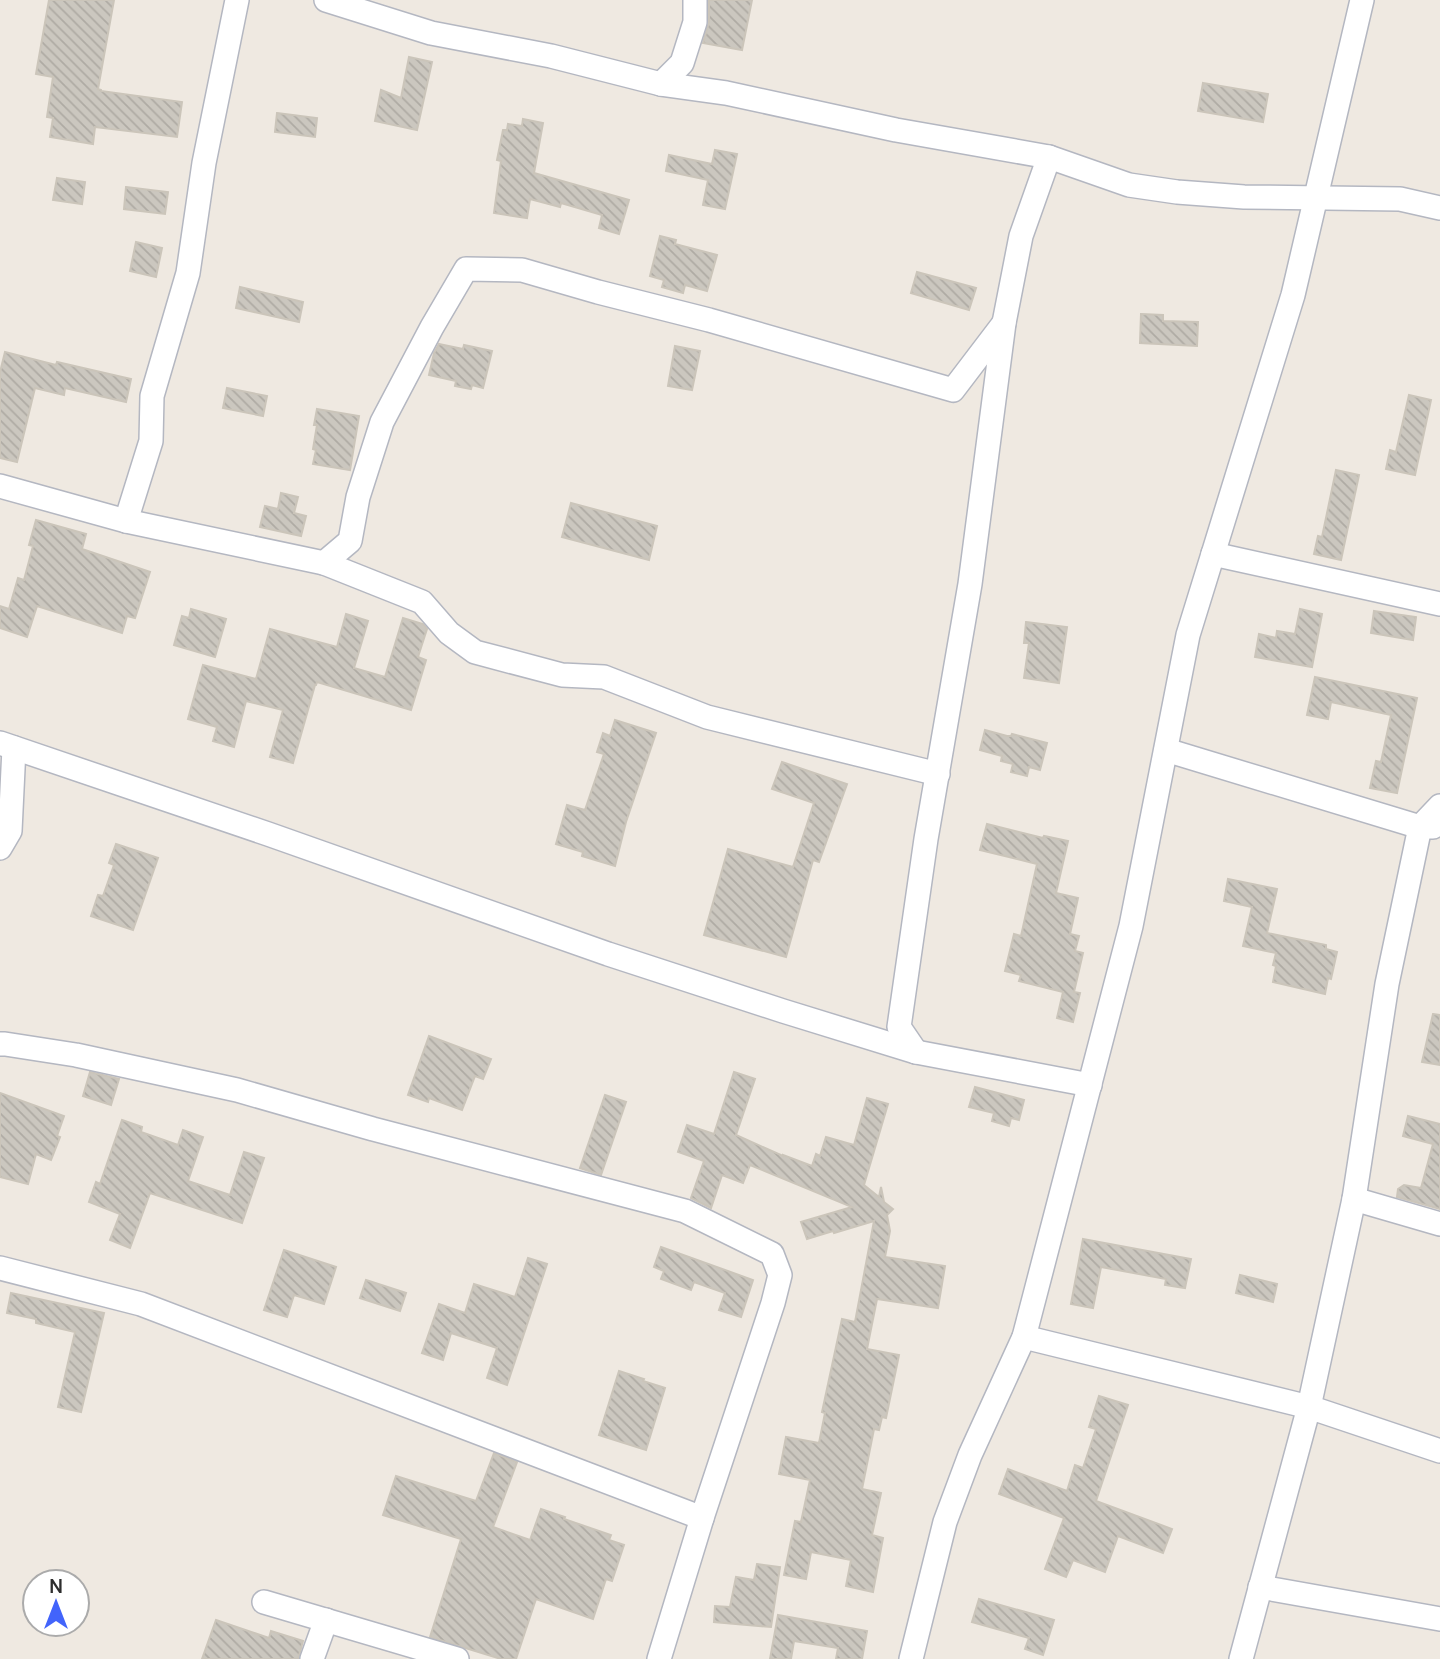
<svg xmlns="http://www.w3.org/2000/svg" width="1440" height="1659" font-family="Manrope,sans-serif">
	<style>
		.building { fill: url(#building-back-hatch); stroke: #cbc5ba; stroke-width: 2 }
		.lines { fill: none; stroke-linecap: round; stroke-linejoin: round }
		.minor-casing { stroke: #b4b7c1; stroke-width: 26 }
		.minor { stroke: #fff; stroke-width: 23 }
	</style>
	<defs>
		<pattern id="building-back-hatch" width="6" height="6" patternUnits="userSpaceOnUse" patternTransform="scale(1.75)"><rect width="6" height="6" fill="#cbc7bf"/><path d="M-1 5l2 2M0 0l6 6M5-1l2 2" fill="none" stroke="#afaba4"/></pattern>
	</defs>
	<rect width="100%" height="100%" fill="#efe9e1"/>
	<g class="building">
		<polygon points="49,0 114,0 98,89 101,90 101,91 182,102 177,137 95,127 93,144 50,137 53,118 47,117 53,77 36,74"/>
		<polygon points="709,0 752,0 742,50 703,43 709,22"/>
		<polygon points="409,57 432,62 417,130 375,121 381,90 401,98"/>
		<polygon points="1203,83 1268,94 1263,122 1198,111"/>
		<polygon points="277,113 317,118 315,137 275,132"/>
		<polygon points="523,119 543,123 534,173 629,200 619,234 599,228 602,215 561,203 560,207 530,199 527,218 494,213 501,161 497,160 503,130 507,130 508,124 522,126"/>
		<polygon points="715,150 737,154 725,209 703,205 708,180 666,171 669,155 712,164"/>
		<polygon points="57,178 85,182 82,204 53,200"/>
		<polygon points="126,187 168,192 165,214 124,209"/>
		<polygon points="660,236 676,240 675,244 717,255 707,291 685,285 683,293 662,287 664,280 650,276"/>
		<polygon points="136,242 162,248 156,277 130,271"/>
		<polygon points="917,272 976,288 969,310 911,293"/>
		<polygon points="240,287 303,302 299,322 236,308"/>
		<polygon points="1141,314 1163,315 1163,321 1198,322 1197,346 1140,343"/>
		<polygon points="439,344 463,349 464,345 492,351 483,388 472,385 471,389 455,386 456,381 429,375 434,353"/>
		<polygon points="675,346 700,351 692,390 668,386"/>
		<polygon points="5,352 56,365 57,362 131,379 126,402 65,388 64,395 35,388 17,462 0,458 0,372"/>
		<polygon points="227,388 267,396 263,416 223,408"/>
		<polygon points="1409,395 1431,400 1415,475 1386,469 1390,450 1396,452"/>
		<polygon points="317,409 359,416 350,470 313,464 316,450 313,449 317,425 314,425"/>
		<polygon points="1336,470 1359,475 1341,560 1314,554 1318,536 1322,537"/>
		<polygon points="281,493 298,497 294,513 306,516 301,536 260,527 265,506 278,509"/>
		<polygon points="571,503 657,526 649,560 562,537"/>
		<polygon points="36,520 86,534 82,549 150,572 135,618 127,616 122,633 37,606 27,637 0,628 0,606 9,609 18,578 24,580 33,546 29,545"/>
		<polygon points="191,609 226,619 215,657 174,645 182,616 189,618"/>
		<polygon points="1300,609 1322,614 1312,667 1255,657 1259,634 1276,638 1277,631 1295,634"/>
		<polygon points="1374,611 1416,617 1413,640 1371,633"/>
		<polygon points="346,614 368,621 354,668 385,677 403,618 423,624 427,629 418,657 426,660 411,710 317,682 316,685 315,685 293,763 270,757 283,710 246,701 234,747 213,741 217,727 188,719 203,665 256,679 270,629 337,647"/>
		<polygon points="1026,622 1067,627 1059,683 1024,678 1029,643 1024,643"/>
		<polygon points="1315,677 1417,698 1397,793 1370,788 1376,761 1381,762 1391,715 1331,702 1328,719 1307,715"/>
		<polygon points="615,720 656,733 626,822 615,866 582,856 583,852 556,844 567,805 585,810 604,754 597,752 603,733 610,736"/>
		<polygon points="985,730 1007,736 1011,736 1012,734 1047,743 1040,770 1029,767 1027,776 1011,772 1013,764 1001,761 1002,756 980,750"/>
		<polygon points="782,762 847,784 819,862 813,860 786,957 704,935 728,849 793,867 814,803 772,789"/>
		<polygon points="987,824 1043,838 1044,836 1068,841 1056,893 1078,898 1070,934 1079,936 1075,951 1083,953 1074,992 1080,993 1073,1022 1057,1018 1063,992 1019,981 1021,975 1005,971 1014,934 1021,936 1037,864 980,850"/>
		<polygon points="116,844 158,858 133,930 91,916 98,895 103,896 114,865 109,863"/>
		<polygon points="1228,879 1277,889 1267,933 1326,945 1326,949 1337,952 1331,979 1328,978 1325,994 1273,982 1276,966 1273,965 1276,953 1243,946 1252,907 1224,901"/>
		<polygon points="1433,1014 1440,1015 1440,1065 1422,1062"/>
		<polygon points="429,1036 491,1059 483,1079 475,1076 462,1110 429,1098 428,1102 408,1095"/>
		<polygon points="90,1072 119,1079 111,1105 83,1096"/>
		<polygon points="734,1072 755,1079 736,1135 783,1156 783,1155 812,1166 816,1154 820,1156 826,1137 854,1145 867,1098 888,1104 864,1185 879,1197 881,1187 884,1202 893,1209 887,1215 890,1231 885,1257 945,1266 938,1308 877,1299 867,1349 899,1355 886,1418 882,1417 879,1430 874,1429 862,1489 881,1493 872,1535 883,1538 873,1592 846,1586 851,1560 811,1552 806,1579 784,1575 795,1521 801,1522 810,1480 779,1474 786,1437 819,1443 825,1413 822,1412 842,1319 855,1322 874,1221 834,1233 833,1231 807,1239 801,1222 852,1207 750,1165 743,1183 722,1175 711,1208 691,1198 704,1161 678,1152 687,1125 714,1134"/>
		<polygon points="975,1087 1024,1100 1019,1120 1011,1118 1009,1126 992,1121 994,1113 969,1107"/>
		<polygon points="0,1093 64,1116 57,1136 60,1137 51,1160 36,1154 28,1184 0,1177"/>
		<polygon points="605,1095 626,1102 601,1175 580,1168"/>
		<polygon points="1408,1116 1440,1124 1440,1209 1397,1197 1398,1189 1404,1185 1421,1188 1433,1144 1403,1136"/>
		<polygon points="122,1120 142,1127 141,1132 178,1145 183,1130 203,1137 188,1181 230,1195 244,1152 264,1158 242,1223 150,1193 130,1248 110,1240 120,1214 89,1202 96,1182 100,1184"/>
		<polygon points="1083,1239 1191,1259 1185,1288 1165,1285 1166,1279 1101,1267 1093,1308 1071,1304"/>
		<polygon points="661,1247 753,1280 741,1317 719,1310 725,1293 694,1282 691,1290 661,1279 664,1271 654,1267"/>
		<polygon points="284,1250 336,1267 324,1304 294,1295 287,1317 264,1310"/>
		<polygon points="528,1258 547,1264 507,1385 487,1378 497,1348 451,1333 443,1360 422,1353 439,1304 465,1313 474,1284 515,1297"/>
		<polygon points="1240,1275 1277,1284 1273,1302 1236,1293"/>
		<polygon points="366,1280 406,1293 400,1311 360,1298"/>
		<polygon points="11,1293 104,1313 81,1412 58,1407 75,1332 36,1323 36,1319 7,1313"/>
		<polygon points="619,1371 644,1379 643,1381 665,1388 646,1450 599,1435"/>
		<polygon points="1099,1396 1128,1405 1096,1501 1172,1529 1163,1553 1118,1536 1105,1572 1073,1560 1066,1577 1045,1569 1064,1518 999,1494 1008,1469 1067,1491 1075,1465 1083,1468 1096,1429 1089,1427"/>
		<polygon points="494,1453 517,1462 493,1527 530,1540 541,1509 565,1517 564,1519 611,1535 609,1540 624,1545 612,1581 606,1579 593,1619 536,1599 516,1659 501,1659 430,1637 461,1539 383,1515 396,1476 476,1501"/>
		<polygon points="757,1564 780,1567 771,1627 714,1622 715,1606 730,1607 736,1577 754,1580"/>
		<polygon points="979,1599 1054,1620 1043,1655 1025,1649 1029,1638 972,1622"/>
		<polygon points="778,1615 867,1631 862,1659 836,1659 838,1648 794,1641 791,1659 770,1659"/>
		<polygon points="216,1620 269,1638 271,1631 303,1641 298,1659 202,1659"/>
	</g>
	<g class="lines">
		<g class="minor-casing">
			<g id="minor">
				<polyline points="326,0 431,33 551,56 661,84 726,93 896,130 1049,157 1129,185 1177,192 1244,197 1400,199 1440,208"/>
				<polyline points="661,84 682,63 695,22 695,0"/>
				<polyline points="0,486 126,521 324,563 422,602 449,633 475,652 562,675 604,677 707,717 938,774"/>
				<polyline points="126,521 151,441 152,396 188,273 204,163 237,0"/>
				<polyline points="1213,554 1440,604"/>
				<polyline points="324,563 350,541 358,497 382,422 432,327 466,269 522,270 598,292 709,320 953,390 1004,323"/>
				<polyline points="0,743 268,834 608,954 783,1011 916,1052 1090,1085"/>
				<polyline points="1166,750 1420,827 1433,827"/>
				<polyline points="0,848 10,831 14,748"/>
				<polyline points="0,1044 5,1044 76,1055 237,1090 373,1129 685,1211 772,1254 780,1275 773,1303 702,1518 659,1659"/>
				<polyline points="916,1052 899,1027 926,839 970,584 1004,323 1021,236 1049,157"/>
				<polyline points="1354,1199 1440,1224"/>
				<polyline points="0,1268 141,1304 702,1518"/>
				<polyline points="1024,1337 1309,1407 1440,1451"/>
				<polyline points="1260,1587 1440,1619"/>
				<polyline points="264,1602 457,1659"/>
				<polyline points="312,1659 326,1620"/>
				<polyline points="911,1659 945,1522 970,1455 1024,1337 1131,926 1188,635 1293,295 1362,0"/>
				<polyline points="1241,1659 1309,1407 1354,1199 1387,984 1420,827 1440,806"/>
			</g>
		</g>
		<use href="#minor" class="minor"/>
	</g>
	<g transform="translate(56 1603)"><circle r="33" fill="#ffffff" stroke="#ababab" stroke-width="2"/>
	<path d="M0-5L12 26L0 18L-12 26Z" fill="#4264fb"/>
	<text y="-10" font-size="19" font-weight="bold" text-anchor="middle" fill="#2e2e2e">N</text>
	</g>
</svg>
